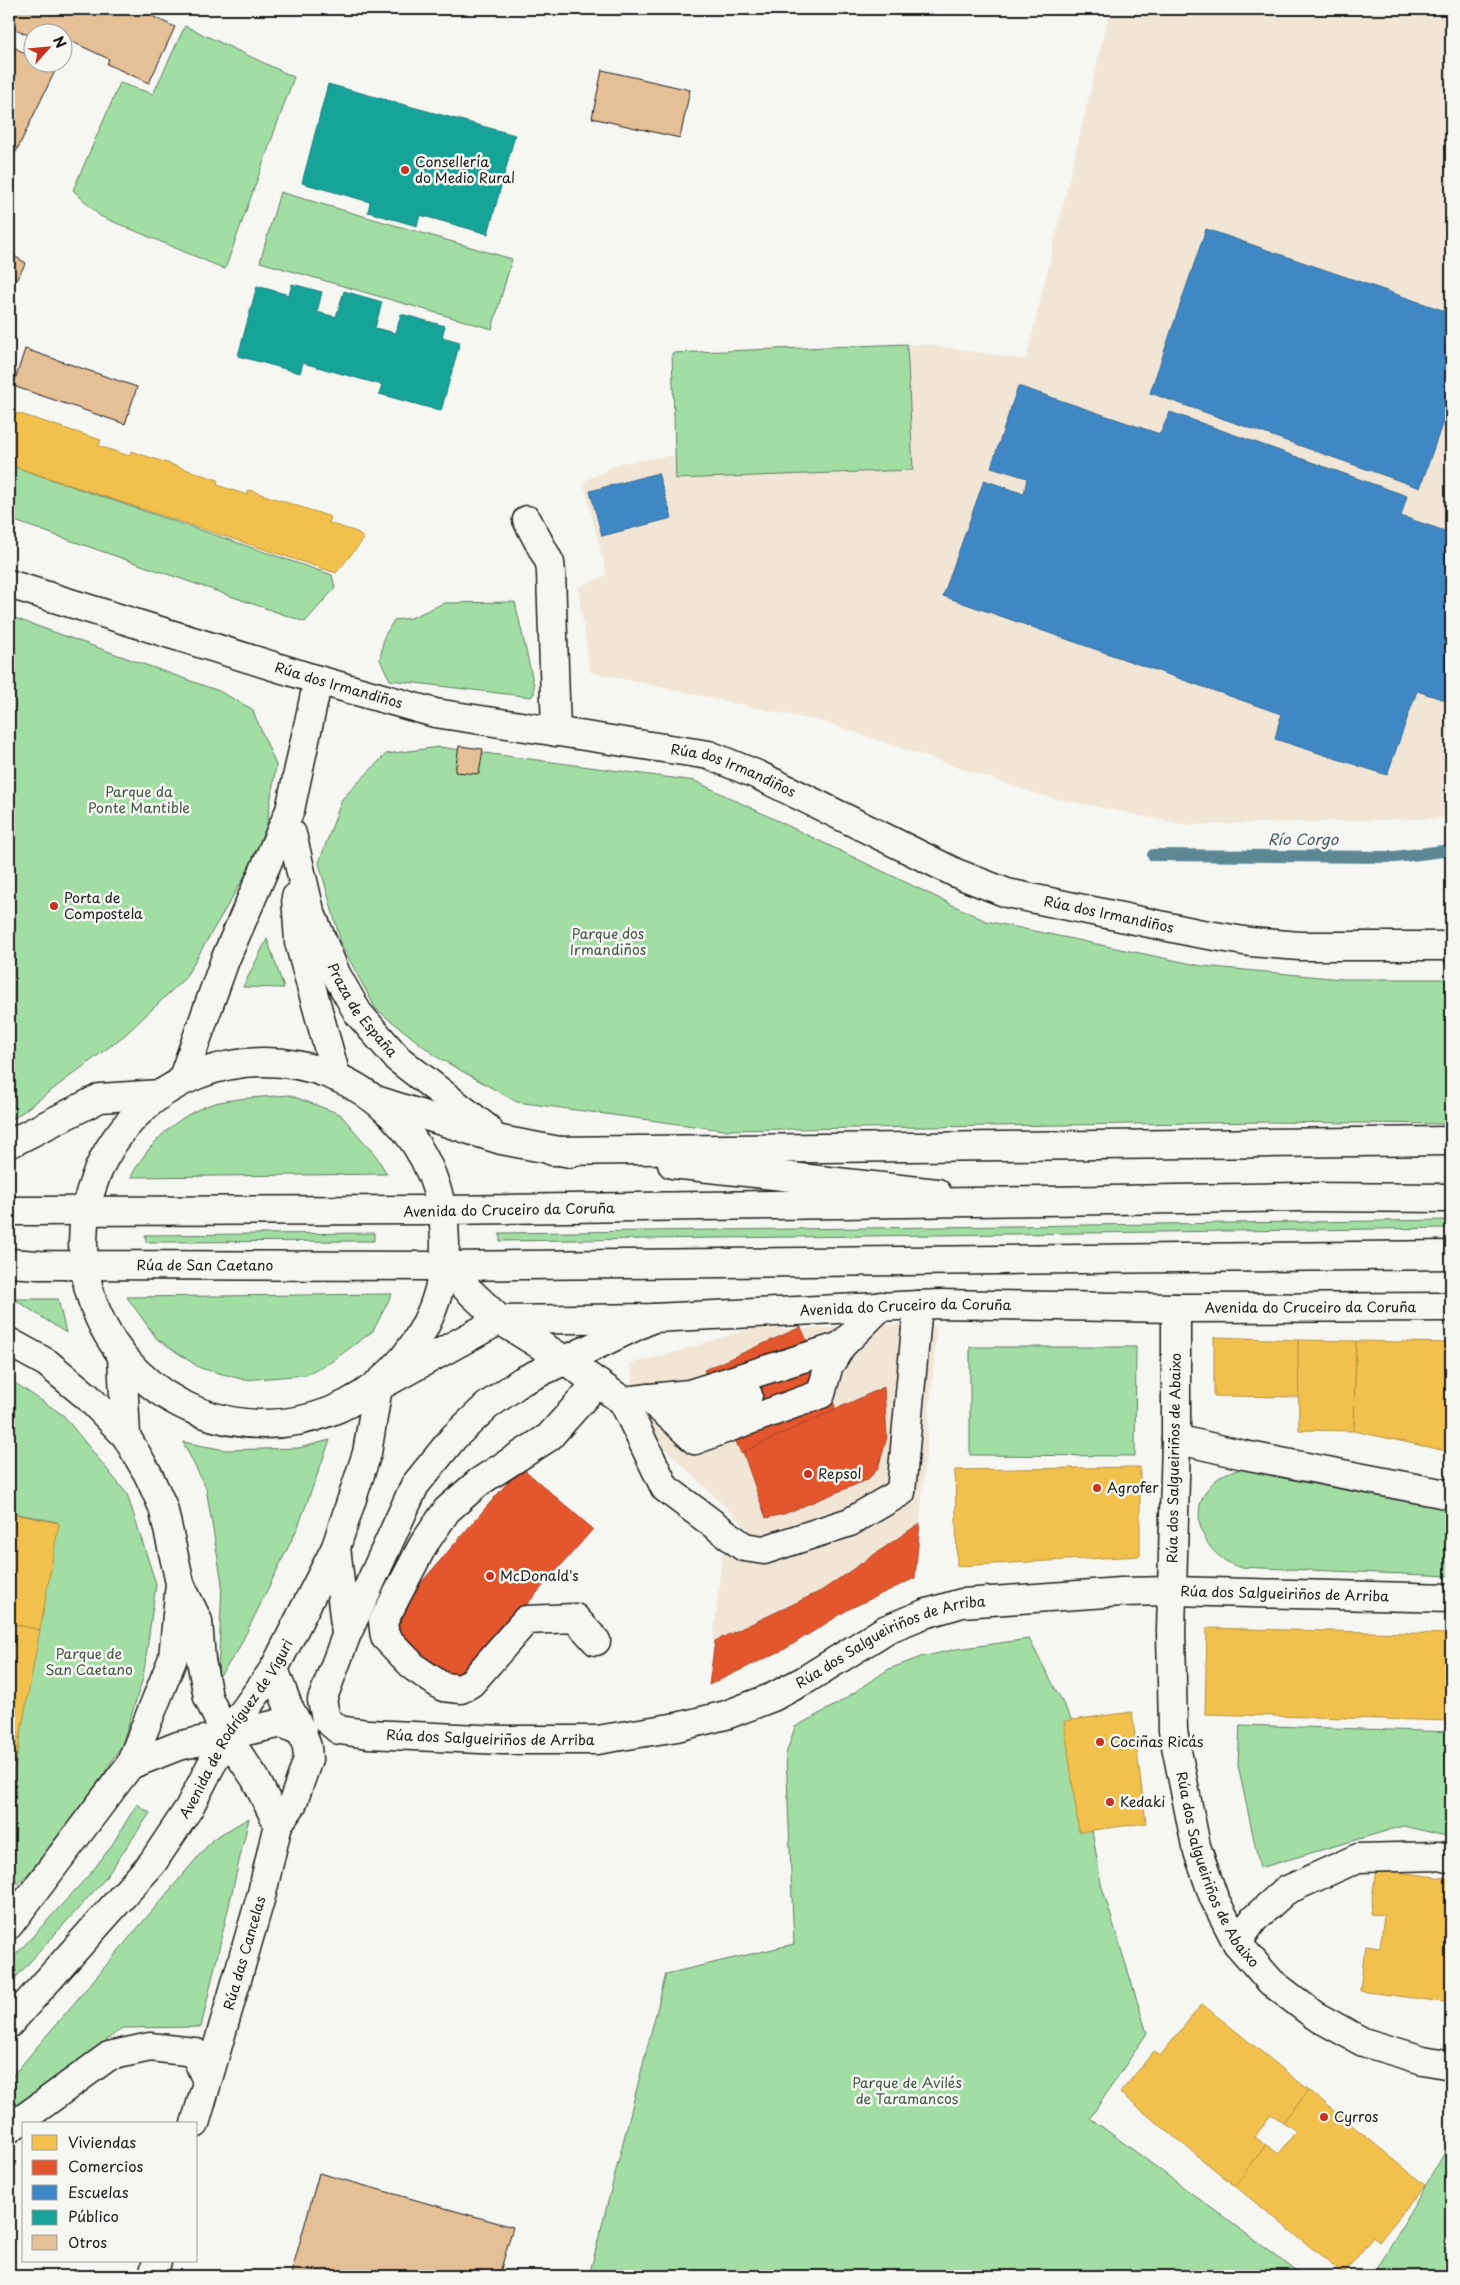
<svg xmlns="http://www.w3.org/2000/svg" width="1460" height="2285" font-family="'Playpen Sans',sans-serif">
	<style>
		.built { fill: #f1e6d6 }
		.green { fill: #a2dea4; stroke: #5f7d60 }
		.homes { fill: #f2c14e; stroke: #b2903f }
		.shops { fill: #e4572e; stroke: #a84529 }
		.schools { fill: #3f88c5; stroke: #346892 }
		.public { fill: #17a398; stroke: #187a73 }
		.lines { fill: none; stroke-linecap: round; stroke-linejoin: round }
		.stream { stroke: #5c8895; stroke-width: 12 }
		.building { fill: #e5c096; stroke: #1c1c1c }
		.minor-casing { stroke: #1c1c1c; stroke-width: 31 }
		.major-casing { stroke: #1c1c1c; stroke-width: 31 }
		.minor { stroke: #f6f6f2; stroke-width: 28 }
		.major { stroke: #f6f6f2; stroke-width: 28 }
		.poi-dot { fill: #c8321e; stroke: #f6f6f2; stroke-width: 2 }
		.labels { text-anchor: middle; stroke-width: 5; stroke-linejoin: round; paint-order: stroke }
		.poi-label { font-size: 14px; fill: #1c1c1c; stroke: #f6f6f2; text-anchor: start }
		.street-label { font-size: 14px; fill: #1c1c1c; stroke: #f6f6f2 }
		.park-label { font-size: 14px; fill: #445645; stroke: #f6f6f2 }
		.water-label { font-size: 15px; font-style: italic; fill: #415b63; stroke: #f6f6f2 }
	</style>
	<rect width="100%" height="100%" fill="#f6f6f2"/>
	<filter id="ink" filterUnits="userSpaceOnUse"><feTurbulence type="fractalNoise" baseFrequency=".02" numOctaves="2"/><feDisplacementMap in="SourceGraphic" scale="10" xChannelSelector="R" yChannelSelector="G"/><feConvolveMatrix kernelMatrix="1 2 1 2 8 2 1 2 1" color-interpolation-filters="sRGB"/></filter>
	<g filter="url(#ink)">
		<g class="built">
			<polygon points="1110,9 1451,9 1451,818 1187,825 1043,796 827,723 590,672 578,587 607,575 583,482 620,463 675,455 672,353 907,344 932,345 1026,360"/>
			<polygon points="885,1324 937,1327 915,1578 849,1609 785,1649 709,1685 722,1554 748,1529 642,1426 630,1364 679,1351 752,1328 805,1329"/>
		</g>
		<g class="green">
			<polygon points="185,26 294,77 225,269 100,216 73,190 120,83 153,94"/>
			<polygon points="280,192 512,259 492,329 260,262"/>
			<polygon points="907,344 913,470 676,479 672,353"/>
			<polygon points="9,465 332,575 335,588 305,622 9,519"/>
			<polygon points="515,602 534,686 534,694 531,697 390,680 380,660 384,637 394,620 411,618 444,603"/>
			<polygon points="9,616 219,691 252,709 276,765 264,843 185,978 125,1035 16,1117 9,1120"/>
			<polygon points="439,747 695,781 986,921 1202,966 1342,979 1451,979 1451,1124 1267,1122 723,1130 517,1102 437,1057 376,1009 342,946 319,863 342,799 386,754"/>
			<polygon points="267,939 284,988 243,987"/>
			<path d="M289 1095 340 1114 376 1156 387 1174 131 1177C147 1145 177 1115 212 1104 231 1098 267 1097 289 1095Z"/>
			<polygon points="1451,1220 1451,1228 500,1241 500,1233"/>
			<polygon points="374,1233 374,1241 146,1242 145,1235"/>
			<polygon points="392,1294 373,1331 331,1362 305,1375 245,1380 200,1368 157,1339 127,1297"/>
			<polygon points="14,1299 58,1299 66,1333"/>
			<polygon points="970,1347 1136,1347 1135,1456 970,1455"/>
			<polygon points="9,1379 63,1415 127,1494 156,1584 143,1678 122,1745 88,1799 49,1853 9,1892 9,1802 57,1522 9,1512"/>
			<polygon points="330,1440 298,1527 237,1652 218,1678 222,1583 206,1488 183,1442 225,1450 299,1448"/>
			<path d="M1257 1468 1451 1506V1576L1239 1567C1198 1554 1182 1500 1223 1475 1234 1469 1245 1469 1257 1468Z"/>
			<polygon points="1029,1639 1075,1726 1101,1884 1147,2033 1090,2118 1303,2276 589,2276 666,1974 794,1944 786,1754 795,1727 837,1704 889,1669 921,1657 957,1649"/>
			<polygon points="1240,1725 1451,1732 1451,1837 1403,1826 1260,1868 1238,1765"/>
			<polygon points="137,1804 150,1813 104,1880 9,1985 9,1962 90,1874 110,1848"/>
			<polygon points="249,1818 201,2027 122,2028 9,2117 9,2080 213,1839"/>
			<polygon points="1451,2142 1451,2276 1373,2276"/>
		</g>
		<g class="homes">
			<polygon points="17,413 101,440 99,446 129,456 131,451 218,480 217,485 247,495 249,490 331,517 329,523 357,532 364,539 336,573 9,465 9,414 16,416"/>
			<polygon points="1214,1337 1298,1340 1299,1397 1214,1396"/>
			<polygon points="1298,1340 1356,1341 1354,1431 1299,1430"/>
			<polygon points="1356,1341 1451,1343 1451,1452 1354,1431"/>
			<polygon points="1140,1467 1140,1556 957,1566 955,1470"/>
			<polygon points="9,1513 59,1523 40,1630 9,1623"/>
			<polygon points="9,1623 40,1630 20,1738 9,1736"/>
			<polygon points="1207,1628 1451,1634 1451,1721 1205,1714"/>
			<polygon points="1132,1712 1146,1823 1079,1832 1064,1721"/>
			<polygon points="9,1736 20,1738 9,1795"/>
			<polygon points="1376,1869 1451,1879 1451,2003 1360,1991 1365,1946 1380,1948 1384,1915 1370,1914"/>
			<polygon points="1202,2004 1309,2090 1283,2122 1271,2114 1255,2137 1266,2145 1235,2186 1120,2093 1154,2051 1160,2056"/>
			<polygon points="1309,2090 1425,2185 1379,2242 1373,2237 1344,2274 1235,2186 1266,2145 1279,2154 1296,2131 1283,2122"/>
		</g>
		<g class="shops">
			<polygon points="801,1327 836,1409 741,1453 704,1370"/>
			<polygon points="884,1387 887,1437 878,1469 867,1480 784,1514 766,1518 743,1452"/>
			<polygon points="521,1467 593,1529 457,1684 387,1622"/>
			<polygon points="920,1523 915,1578 849,1609 785,1649 709,1685 715,1641 821,1591"/>
		</g>
		<g class="schools">
			<polygon points="1206,229 1451,313 1451,398 1420,488 1150,393"/>
			<polygon points="1018,386 1160,434 1170,412 1407,496 1401,516 1451,533 1451,702 1417,691 1387,775 1275,739 1281,714 943,596 984,480 1024,494 1027,478 991,467"/>
			<polygon points="658,473 672,518 602,536 590,491"/>
		</g>
		<g class="public">
			<polygon points="328,84 515,135 488,234 420,215 417,226 368,212 370,202 302,183"/>
			<polygon points="292,284 322,292 317,312 336,317 344,291 382,302 375,328 396,333 401,314 445,326 442,337 460,342 441,411 379,394 382,385 303,363 300,373 238,356 257,286 289,295"/>
		</g>
		<g class="lines">
			<polyline class="stream" points="1153,855 1395,857 1451,850"/>
		</g>
		<g class="building">
			<polygon points="9,9 137,9 175,27 149,83 107,64 109,59 62,37 62,32 53,32 40,26 37,32 32,32 32,37 9,26"/>
			<polygon points="9,44 32,58 32,62 41,62 55,71 13,158 9,155"/>
			<polygon points="602,70 690,90 680,138 592,118"/>
			<polygon points="9,253 26,263 9,292"/>
			<polygon points="25,349 137,387 125,424 13,386"/>
			<polygon points="459,746 483,749 479,774 455,772"/>
			<polygon points="319,2173 513,2227 499,2276 299,2276 291,2274"/>
		</g>
		<g class="lines">
			<g class="minor-casing">
				<g id="minor">
					<polyline points="527,520 550,563 551,572 556,732"/>
					<path id="s1" d="M9 584 318 680 435 713 709 755 758 775 956 873 1007 893 1197 933 1250 942 1300 946H1451"/>
					<path id="s2" d="M292 834 310 911 336 974 358 1013 398 1059 488 1129"/>
					<polyline points="296,897 299,942 336,1076"/>
					<polyline points="182,1080 225,960 290,810 318,680"/>
					<polyline points="376,1100 501,1140 570,1153"/>
					<polyline points="9,1144 100,1098 160,1094"/>
					<polyline points="552,1151 1451,1141"/>
					<polyline points="672,1164 937,1193"/>
					<polyline points="9,1211 443,1210"/>
					<path id="s3" d="M9 1263 39 1265 443 1266 500 1320 566 1361 623 1401 689 1394 841 1346"/>
					<path id="s4" d="M1176 1308V1439L1171 1631 1173 1731 1196 1846 1214 1898 1237 1943 1271 1982 1314 2015 1363 2042 1423 2060 1451 2065"/>
					<path id="s5" d="M653 1318 522 1381 487 1406 454 1437 415 1485 346 1636 322 1700 326 1719 339 1730 368 1734 503 1740H597L677 1727 726 1715 773 1697 805 1680 887 1629 924 1614 962 1603 1121 1592 1172 1591 1451 1598"/>
					<polyline points="9,1342 47,1363 88,1397 126,1436"/>
					<polyline points="832,1361 841,1346 881,1306"/>
					<path id="s6" d="M378 1387 500 1320 653 1318 939 1304 1176 1308 1451 1307"/>
					<polyline points="648,1398 674,1420 748,1395"/>
					<polyline points="623,1401 665,1488 744,1547 764,1550 850,1522 901,1492 918,1305"/>
					<polyline points="674,1420 695,1440 821,1394 828,1368"/>
					<polyline points="1176,1439 1244,1455 1451,1495"/>
					<polyline points="336,1547 346,1634"/>
					<polyline points="596,1641 575,1618 526,1620 471,1683 461,1689 443,1687 415,1668 385,1637 383,1622 423,1545 447,1510 479,1482 549,1437 597,1383"/>
					<polyline points="226,1736 255,1778 278,1824"/>
					<polyline points="1237,1943 1254,1919 1285,1891 1358,1858 1439,1856 1451,1859"/>
					<path id="s7" d="M195 2124 262 1893 278 1824 292 1805 308 1759 307 1747 302 1732"/>
					<polyline points="9,2129 109,2056 150,2047 194,2052 207,2081"/>
					<polyline points="153,2276 157,2261"/>
				</g>
			</g>
			<g class="major-casing">
				<g id="major">
					<circle cx="264" cy="1243" r="181"/>
					<polyline points="443,1210 1303,1197 1451,1198"/>
					<polyline points="443,1266 1451,1255"/>
					<polyline points="181,1586 198,1621 201,1660 208,1697 226,1736"/>
					<polyline points="274,1669 288,1706 302,1732"/>
					<polyline points="130,1765 178,1746 282,1723 302,1732"/>
					<polyline points="9,1925 130,1765 173,1658 180,1583 163,1507 148,1474 126,1436 122,1357"/>
					<path id="s8" d="M9 2024 153 1862 189 1808 226 1736 274 1669 336 1547 367 1453 378 1387"/>
				</g>
			</g>
			<use href="#minor" class="minor"/>
			<use href="#major" class="major"/>
		</g>
	</g>
	<g class="poi-dot">
		<circle cx="405" cy="170" r="5"/>
		<circle cx="54" cy="906" r="5"/>
		<circle cx="808" cy="1474" r="5"/>
		<circle cx="1097" cy="1488" r="5"/>
		<circle cx="490" cy="1576" r="5"/>
		<circle cx="1100" cy="1742" r="5"/>
		<circle cx="1110" cy="1802" r="5"/>
		<circle cx="1324" cy="2117" r="5"/>
	</g>
	<g class="labels">
		<g class="poi-label">
			<text x="415" y="167">Consellería<tspan x="415" dy="16">do Medio Rural</tspan></text>
			<text x="64" y="903">Porta de<tspan x="64" dy="16">Compostela</tspan></text>
			<text x="818" y="1479">Repsol</text>
			<text x="1107" y="1493">Agrofer</text>
			<text x="500" y="1581">McDonald's</text>
			<text x="1110" y="1747">Cociñas Ricás</text>
			<text x="1120" y="1807">Kedaki</text>
			<text x="1334" y="2122">Cyrros</text>
		</g>
		<g class="street-label">
			<text dy="5" stroke="none"><textPath href="#s1" startOffset="345">Rúa dos Irmandiños</textPath></text>
			<text dy="5" stroke="none"><textPath href="#s1" startOffset="750">Rúa dos Irmandiños</textPath></text>
			<text dy="5" stroke="none"><textPath href="#s1" startOffset="1155">Rúa dos Irmandiños</textPath></text>
			<text dy="5" stroke="none"><textPath href="#s2" startOffset="192">Praza de España</textPath></text>
			<text transform="translate(509 1210) rotate(-1)" y="5">Avenida do Cruceiro da Coruña</text>
			<text dy="5" stroke="none"><textPath href="#s3" startOffset="196">Rúa de San Caetano</textPath></text>
			<text dy="5" stroke="none"><textPath href="#s6" startOffset="545">Avenida do Cruceiro da Coruña</textPath></text>
			<text dy="5" stroke="none"><textPath href="#s6" startOffset="950">Avenida do Cruceiro da Coruña</textPath></text>
			<text transform="translate(1174 1458) rotate(-89)" y="5">Rúa dos Salgueiriños de Abaixo</text>
			<text dy="5" stroke="none"><textPath href="#s5" startOffset="1542">Rúa dos Salgueiriños de Arriba</textPath></text>
			<text dy="5" stroke="none"><textPath href="#s5" startOffset="1138">Rúa dos Salgueiriños de Arriba</textPath></text>
			<text dy="5" stroke="none"><textPath href="#s8" startOffset="374">Avenida de Rodríguez de Viguri</textPath></text>
			<text dy="5" stroke="none"><textPath href="#s5" startOffset="718">Rúa dos Salgueiriños de Arriba</textPath></text>
			<text dy="5" stroke="none"><textPath href="#s4" startOffset="570">Rúa dos Salgueiriños de Abaixo</textPath></text>
			<text dy="5" stroke="none"><textPath href="#s7" startOffset="178">Rúa das Cancelas</textPath></text>
		</g>
		<g class="park-label">
			<text x="139" y="797">Parque da<tspan x="139" dy="16">Ponte Mantible</tspan></text>
			<text x="608" y="939">Parque dos<tspan x="608" dy="16">Irmandiños</tspan></text>
			<text x="89" y="1659">Parque de<tspan x="89" dy="16">San Caetano</tspan></text>
			<text x="907" y="2088">Parque de Avilés<tspan x="907" dy="16">de Taramancos</tspan></text>
		</g>
		<g class="water-label">
			<text x="1303" y="845">Río Corgo</text>
		</g>
	</g>
	<rect width="1460" height="2285" fill="none" stroke="#f6f6f2" stroke-width="30"/>
	<rect x="15" y="15" width="1430" height="2255" fill="none" stroke="#1c1c1c" stroke-width="2" filter="url(#ink)"/>
	<rect x="22" y="2122" width="175" height="140" fill="#f6f6f2" stroke="#9f9f9c"/>
	<rect x="32" y="2135" width="25" height="15" fill="#f2c14e" stroke="#9f9f9c"/>
	<text x="68" y="2148" font-size="15" fill="#1c1c1c">Viviendas</text>
	<rect x="32" y="2160" width="25" height="15" fill="#e4572e" stroke="#9f9f9c"/>
	<text x="68" y="2172" font-size="15" fill="#1c1c1c">Comercios</text>
	<rect x="32" y="2185" width="25" height="15" fill="#3f88c5" stroke="#9f9f9c"/>
	<text x="68" y="2198" font-size="15" fill="#1c1c1c">Escuelas</text>
	<rect x="32" y="2210" width="25" height="15" fill="#17a398" stroke="#9f9f9c"/>
	<text x="68" y="2222" font-size="15" fill="#1c1c1c">Público</text>
	<rect x="32" y="2235" width="25" height="15" fill="#e5c096" stroke="#9f9f9c"/>
	<text x="68" y="2248" font-size="15" fill="#1c1c1c">Otros</text>
	<g transform="translate(48 48) rotate(63)"><circle r="24" fill="#f6f6f2" stroke="#9f9f9c"/>
	<path d="M0-4L9 19L0 12L-9 19Z" fill="#c8321e"/>
	<text y="-8" font-size="14" font-weight="bold" text-anchor="middle" fill="#1c1c1c">N</text>
	</g>
</svg>
